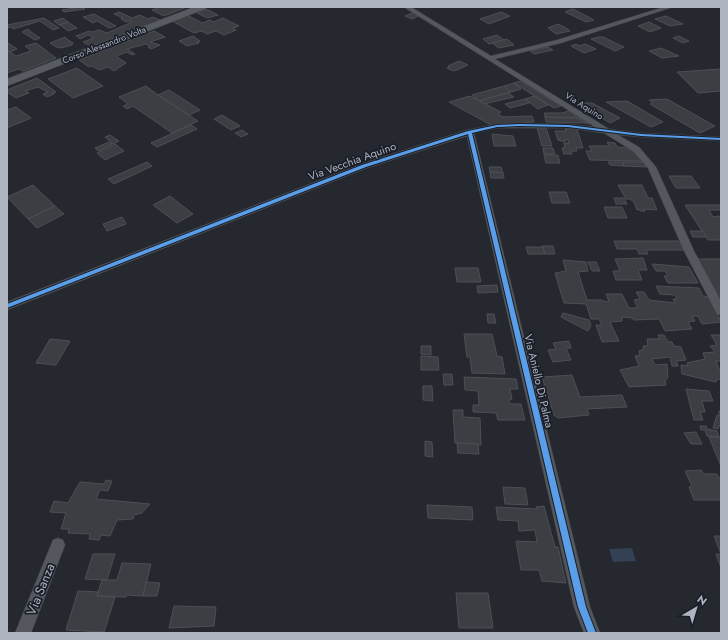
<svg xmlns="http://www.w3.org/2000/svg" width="728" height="640" font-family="Jost,sans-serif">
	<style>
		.water { fill: #344054 }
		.building { fill: #3c3e43; stroke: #4c5056 }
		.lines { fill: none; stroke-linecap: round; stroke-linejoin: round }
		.minor-casing { stroke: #404348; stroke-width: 1 }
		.secondary-casing { stroke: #404348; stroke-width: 1 }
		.minor { fill: #54575d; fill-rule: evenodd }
		.secondary { fill: #585b62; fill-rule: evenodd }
		.cycleway-casing { stroke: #191e28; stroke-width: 2 }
		.cycleway { fill: #5a9eea; fill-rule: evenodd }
		.labels { text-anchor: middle; stroke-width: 3.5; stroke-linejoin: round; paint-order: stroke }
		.far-street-label { font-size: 9px; fill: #aeb4c0; stroke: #191e28 }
		.street-label { font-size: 11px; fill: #aeb4c0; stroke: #191e28 }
		.near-street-label { font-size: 13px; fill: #aeb4c0; stroke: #191e28 }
	</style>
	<rect width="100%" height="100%" fill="#25282e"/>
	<polygon class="water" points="632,548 636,561 613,562 609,549"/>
	<g class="building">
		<polygon points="81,7 85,9 64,12 62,10"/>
		<polygon points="160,7 187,7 164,16 152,10"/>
		<polygon points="206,9 218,15 207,18 197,13"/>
		<polygon points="573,9 594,20 586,22 565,12"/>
		<polygon points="119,12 132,18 140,15 148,19 153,17 160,20 91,47 83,42 94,38 88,35 80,39 76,36 89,31 93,32 99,30 107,33 132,22 130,21 126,22 121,19 123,18 114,14"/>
		<polygon points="501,12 510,16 489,24 480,19"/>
		<polygon points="412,13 418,16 412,19 405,16"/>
		<polygon points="94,14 116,26 109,28 97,21 93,23 83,17"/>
		<polygon points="187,15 202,23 210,20 213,22 223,18 239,26 233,28 236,30 224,35 216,31 207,34 202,31 194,33 172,21"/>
		<polygon points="666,16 683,24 670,26 655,19"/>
		<polygon points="44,18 59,28 53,30 40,21 13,29 12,27 7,28 7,25"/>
		<polygon points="63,18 68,22 59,25 54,21"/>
		<polygon points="68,22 77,28 68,31 60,25"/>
		<polygon points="649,22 661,28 650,32 638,26"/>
		<polygon points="558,24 566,28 570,31 556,34 548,28"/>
		<polygon points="28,29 31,32 40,38 35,40 22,32"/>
		<polygon points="154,31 165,37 150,42 160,45 151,49 148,47 150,46 146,44 127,49 135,54 132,55 127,52 116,56 126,63 114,71 108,67 99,70 92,66 89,67 79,60"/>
		<polygon points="497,35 504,40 489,44 483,39"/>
		<polygon points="193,36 200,41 197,42 199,43 187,46 179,41"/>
		<polygon points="679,36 689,41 683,43 673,38"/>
		<polygon points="65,37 68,40 73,43 72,45 61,48 56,47 50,43"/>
		<polygon points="599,37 603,37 624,47 615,51 591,39"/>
		<polygon points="507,39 514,45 499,48 492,43"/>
		<polygon points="7,43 8,43 17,49 10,52 7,49"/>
		<polygon points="36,43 56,58 23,71 19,69 7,73 7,50 16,56 31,51 25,46"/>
		<polygon points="576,44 579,46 585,44 596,49 584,53 571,46"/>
		<polygon points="548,47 553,50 534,54 530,51"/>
		<polygon points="661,48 679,56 662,58 649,51"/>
		<polygon points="459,61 468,65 457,70 453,71 447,68 450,67 448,66"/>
		<polygon points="77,68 87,75 103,86 73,98 48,79"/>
		<polygon points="721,69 721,91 698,93 677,72"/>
		<polygon points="37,78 56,92 52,93 54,94 47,97 43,94 48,92 38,87 25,91 29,93 16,98 7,92 7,90"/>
		<polygon points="521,81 561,106 554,108 514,83"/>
		<polygon points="514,83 521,89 511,92 504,86"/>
		<polygon points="146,86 158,95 198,121 172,133 133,106 127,109 123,106 128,104 119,97"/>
		<polygon points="504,86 511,92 479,101 472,95"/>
		<polygon points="169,90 200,110 189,115 158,95"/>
		<polygon points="508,93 514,97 484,104 479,101"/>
		<polygon points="470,96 501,112 498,114 503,117 532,116 534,122 491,125 449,102"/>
		<polygon points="534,96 548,105 538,109 525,99"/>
		<polygon points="525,99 529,103 510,108 505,104"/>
		<polygon points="667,99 715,126 700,133 650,104 653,102 649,100"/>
		<polygon points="627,101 663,122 651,127 606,102"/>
		<polygon points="578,103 592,103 620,118 610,123"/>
		<polygon points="16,107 31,118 7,128 7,110"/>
		<polygon points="569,111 590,124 586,123 575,117 572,118 545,117 544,113 562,113"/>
		<polygon points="222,115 240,126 231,130 214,119"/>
		<polygon points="545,117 572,118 575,117 586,123 546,122"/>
		<polygon points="191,125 197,129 157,147 151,143"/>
		<polygon points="537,128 546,128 552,146 542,146"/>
		<polygon points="565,128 577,129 583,148 576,148 577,151 571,151 572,154 564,154 562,148 565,148 564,143 569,143 568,140 564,140 565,142 558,140 555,131 566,131"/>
		<polygon points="242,130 248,134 241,137 235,133"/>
		<polygon points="492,134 513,136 516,146 494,146"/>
		<polygon points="110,135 119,141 113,144 105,137"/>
		<polygon points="109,142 112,144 98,151 95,148"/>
		<polygon points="607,142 615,143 617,147 627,148 637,154 642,161 590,160 586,151 592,151 589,146 609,146"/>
		<polygon points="115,144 124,151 105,160 97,153"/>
		<polygon points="543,148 553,148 555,154 544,154"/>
		<polygon points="544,155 558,155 560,163 546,163"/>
		<polygon points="147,162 152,166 114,184 108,179"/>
		<polygon points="608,162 623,162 624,166 610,165"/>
		<polygon points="623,162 643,162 647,167 624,166"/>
		<polygon points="489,167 501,167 503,173 490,172"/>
		<polygon points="490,172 503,173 504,178 491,178"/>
		<polygon points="669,176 691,176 700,188 676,188"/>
		<polygon points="33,185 55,206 28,219 7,197"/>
		<polygon points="618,185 642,185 648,198 652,198 657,210 644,209 645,211 640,211 639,209 637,210 634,202 630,199 626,199"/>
		<polygon points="549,192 566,192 570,203 552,203"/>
		<polygon points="170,196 193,214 177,223 153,205"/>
		<polygon points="614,198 624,198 627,204 616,204"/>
		<polygon points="685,205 721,205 721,210 709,210 713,217 719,216 721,220 721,240 708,240"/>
		<polygon points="55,206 64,214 37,228 28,219"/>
		<polygon points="604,207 622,207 627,218 608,218"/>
		<polygon points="122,217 126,224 107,231 103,224"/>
		<polygon points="690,231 703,231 706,237 693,237"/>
		<polygon points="614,241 681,241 685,250 646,250 648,254 639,254 637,249 617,249"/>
		<polygon points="542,246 553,246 555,254 545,254"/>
		<polygon points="526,247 543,247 545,254 528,254"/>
		<polygon points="643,258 647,270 638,270 642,280 616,280 613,271 620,271 615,259"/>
		<polygon points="697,259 721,259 721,303"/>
		<polygon points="563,260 586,262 588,271 578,272 587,300 602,300 603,301 609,302 606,294 622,294 629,308 638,308 634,300 640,299 636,292 644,292 649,300 675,303 673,299 677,299 675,295 660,294 656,286 699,288 703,296 710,297 721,322 702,324 698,316 692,316 695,321 688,322 692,329 665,331 659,319 634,320 632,318 622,317 622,321 610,322 619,341 602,342 596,325 602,325 599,319 591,319 586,304 564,303 555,273 566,271"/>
		<polygon points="588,262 596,262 600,271 592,271"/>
		<polygon points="652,264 689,267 698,283 668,283 664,276 668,276 665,271 656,271"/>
		<polygon points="455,268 478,268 481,282 457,282"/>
		<polygon points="497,285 498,292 478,293 477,286"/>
		<polygon points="563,313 589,320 591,325 588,331 561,317"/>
		<polygon points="487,314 494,314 496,323 488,323"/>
		<polygon points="464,334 492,334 497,356 502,357 505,374 472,373 470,357 467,357"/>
		<polygon points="658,335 664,335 668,342 672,342 674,346 681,347 686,360 676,361 678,366 672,366 670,357 652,359 655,365 667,364 668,377 665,381 666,385 629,387 620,370 639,366 635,356 640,355 639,351 644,349 643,346 648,346 647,339 660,339"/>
		<polygon points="711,335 721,335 721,361 716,361 719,369 721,369 721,380 717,379 716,382 682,374 681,365 688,366 687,363 705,359 703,353 715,352 710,346 717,345"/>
		<polygon points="50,339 70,341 56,365 36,363"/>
		<polygon points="569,341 571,348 566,348 571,360 553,362 548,350 556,349 553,343"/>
		<polygon points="421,346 431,346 431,355 421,354"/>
		<polygon points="421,356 438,357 439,370 421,370"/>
		<polygon points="443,374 452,374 453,385 444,385"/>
		<polygon points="572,375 580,397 622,395 627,407 587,409 589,415 558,418 554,415 542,377"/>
		<polygon points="464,377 516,379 518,389 510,389 512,399 509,400 510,404 521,404 525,420 498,420 496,413 473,412 473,405 479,405 478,391 465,390"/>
		<polygon points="423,386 432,386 433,401 423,400"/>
		<polygon points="686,389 709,391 713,401 702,401 705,412 700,412 703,420 694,420"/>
		<polygon points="453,410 463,410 463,417 480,418 481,445 455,443"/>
		<polygon points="719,411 721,411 721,426 719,426 718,429 713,428 717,415 719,416"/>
		<polygon points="700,426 706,426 707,429 717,431 719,437 707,436 705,430 701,430"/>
		<polygon points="696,432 702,444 691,444 684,433"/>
		<polygon points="709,437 721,437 721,466"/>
		<polygon points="425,441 432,442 433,457 425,456"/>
		<polygon points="457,443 478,444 479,454 458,453"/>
		<polygon points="701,470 704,474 717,474 719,478 721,478 721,500 694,500 689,487 692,486 685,471"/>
		<polygon points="106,480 112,481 108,491 100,490 96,499 150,504 142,513 134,515 133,519 117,520 110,536 101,535 99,540 89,539 90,534 68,533 69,529 61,529 66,513 50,512 54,501 68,503 80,482 104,484"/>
		<polygon points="503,487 525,488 528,505 505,504"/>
		<polygon points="427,505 472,507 473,520 428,518"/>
		<polygon points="544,506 555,547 558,547 566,583 542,581 539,570 521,570 516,541 537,542 535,530 519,531 518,521 498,520 496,507 537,509 536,507"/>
		<polygon points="714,536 721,536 721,568 716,554 721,554"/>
		<polygon points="93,554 115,554 107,580 85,579"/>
		<polygon points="122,563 151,564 143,596 127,595 126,597 97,596 102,580 117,580"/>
		<polygon points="146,582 160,583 157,596 143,596"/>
		<polygon points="78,591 98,592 97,596 115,597 104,632 66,630"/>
		<polygon points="456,593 488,593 493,628 459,628"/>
		<polygon points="174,606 216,607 214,626 169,628"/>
	</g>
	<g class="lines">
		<g class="minor-casing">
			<g id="minor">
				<polygon points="404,7 411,7 491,56 557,40 664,7 673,7 561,43 495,59 609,129 641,133 721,137 721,141 641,137 618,135 639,147 656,167 694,251 721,301 721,315 717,314 684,251 648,168 633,151 604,133 568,128 497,128 474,133 590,607 600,633 584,633 574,607 467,136 367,168 7,310 7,302 361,164 467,130 497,124 520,123 568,124 595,127"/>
				<polygon points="58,538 63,540 65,545 31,633 15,633 53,540"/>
			</g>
		</g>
		<g class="secondary-casing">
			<polygon id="secondary" points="194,7 206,7 205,9 7,86 7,79"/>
		</g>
		<use href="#minor" class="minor"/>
		<use href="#secondary" class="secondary"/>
		<g class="cycleway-casing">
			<polygon id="cycleway" points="520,124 568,125 641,134 721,138 721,140 641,136 568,127 520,126 497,127 472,133 586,607 596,633 588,633 578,607 468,134 366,167 7,308 7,304 362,165 468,131 497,125"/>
		</g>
		<use href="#cycleway" class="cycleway"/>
	</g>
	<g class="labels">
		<g class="far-street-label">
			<text transform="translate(104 45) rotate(-21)" y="3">Corso Alessandro Volta</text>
			<text transform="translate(584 106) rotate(32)" y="3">Via Aquino</text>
		</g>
		<g class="street-label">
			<text transform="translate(352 161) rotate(-20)" y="4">Via Vecchia Aquino</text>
			<text transform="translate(539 381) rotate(77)" y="4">Via Aniello Di Palma</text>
		</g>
		<g class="near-street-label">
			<text transform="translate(40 589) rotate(-68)" y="5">Via Sanza</text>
		</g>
	</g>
	<rect width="728" height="640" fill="none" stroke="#aeb4c0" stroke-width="16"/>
	<g transform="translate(696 608) rotate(38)" stroke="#191e28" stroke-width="3" paint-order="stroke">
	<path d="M0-3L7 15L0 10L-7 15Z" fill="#aeb4c0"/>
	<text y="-6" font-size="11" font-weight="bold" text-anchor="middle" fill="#aeb4c0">N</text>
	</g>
</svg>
